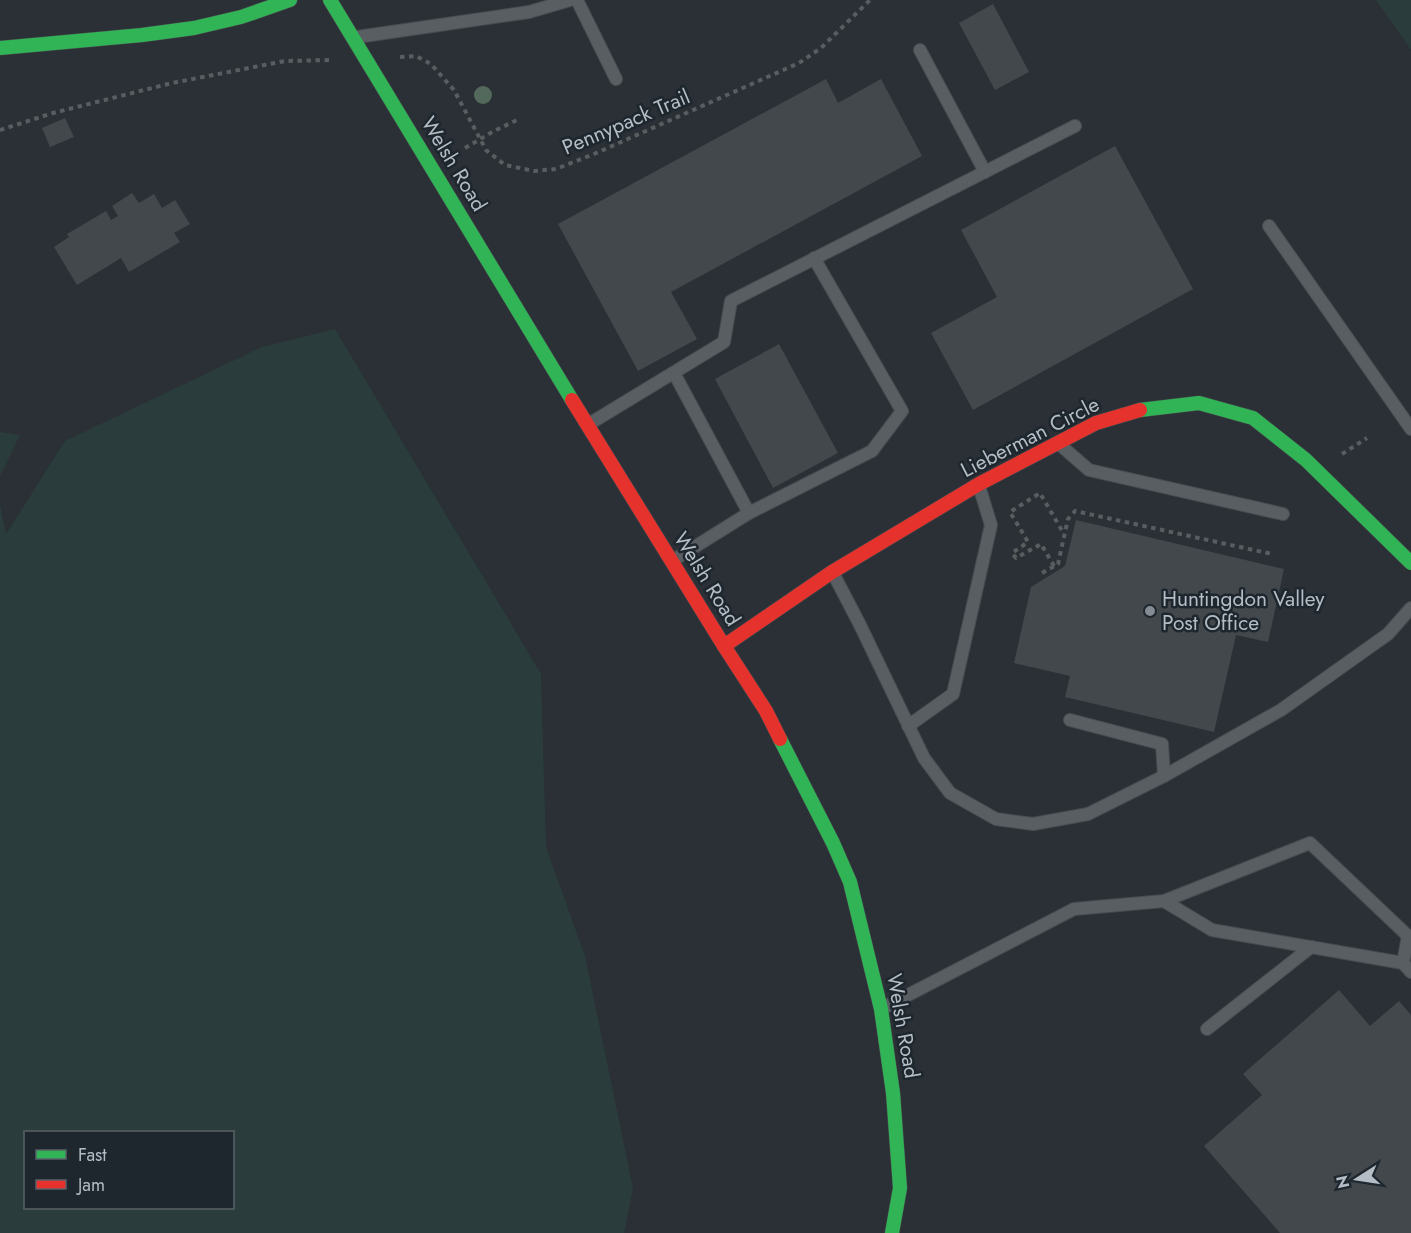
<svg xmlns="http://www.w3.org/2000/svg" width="1411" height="1233" font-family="Jost,sans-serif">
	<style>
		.green { fill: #2a3c3b; fill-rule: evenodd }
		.building { fill: #43484c }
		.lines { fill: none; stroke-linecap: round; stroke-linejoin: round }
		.lane-casing { stroke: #484c50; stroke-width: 14 }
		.fast-casing { stroke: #484c50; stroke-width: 15 }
		.jam-casing { stroke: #484c50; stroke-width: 15 }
		.path { stroke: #585d60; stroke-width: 4; stroke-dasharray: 4.5 4.5; stroke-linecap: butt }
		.lane { stroke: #595e63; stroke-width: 12 }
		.fast { stroke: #30b455; stroke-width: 14 }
		.jam { stroke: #e5322d; stroke-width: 14 }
		.tree { fill: #53695b }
		.poi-dot { fill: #848b93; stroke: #1e262e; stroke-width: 2 }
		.labels { text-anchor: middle; stroke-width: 5; stroke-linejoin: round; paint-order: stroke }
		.street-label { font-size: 21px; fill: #b4bcc5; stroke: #1e262e }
		.poi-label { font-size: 21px; fill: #b4bcc5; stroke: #1e262e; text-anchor: start }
	</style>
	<rect width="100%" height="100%" fill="#2a3035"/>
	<g class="green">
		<polygon points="1376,0 1411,0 1411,50"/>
		<path d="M335 329 541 674 546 847 585 956 633 1188 624 1233H0V505L6 534 65 441 262 347ZM26 1132H232V1208H26Z"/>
		<polygon points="0,432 20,435 0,476"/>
	</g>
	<g class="building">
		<polygon points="993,4 1029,72 995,90 959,23"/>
		<polygon points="826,79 838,103 881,79 922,156 671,292 697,339 638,371 558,224"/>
		<polygon points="65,118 74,137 50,147 42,128"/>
		<polygon points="1115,146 1193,289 973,410 931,333 997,297 961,230"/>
		<polygon points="132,193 139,203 154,194 162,208 175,200 190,224 174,233 180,242 129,272 121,258 77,285 54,247 69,237 67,234 106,211 111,220 118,216 112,206"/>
		<polygon points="779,344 838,453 773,488 715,379"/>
		<polygon points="1076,520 1284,569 1268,642 1236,635 1214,732 1065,697 1070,676 1014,663 1031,587 1065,566"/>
		<polygon points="1339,990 1370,1026 1399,1001 1411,1015 1411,1233 1280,1233 1204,1146 1262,1095 1243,1074"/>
	</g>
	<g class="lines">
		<g class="lane-casing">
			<g id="lane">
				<polyline points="577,0 616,79"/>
				<polyline points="357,37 529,12 570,0"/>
				<polyline points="920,50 985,172"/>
				<polyline points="1269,226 1411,429"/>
				<polyline points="674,373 749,513"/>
				<polyline points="589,424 724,342 731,301 1075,126"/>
				<polyline points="1059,444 1089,470 1283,514"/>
				<polyline points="672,561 749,513 872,451 902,411 814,258"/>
				<polyline points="833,573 860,625 924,758 950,793 996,819 1033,824 1088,814 1164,776 1281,710 1388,634 1411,608"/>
				<polyline points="1070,720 1162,744 1164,776"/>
				<polyline points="908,726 953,694 991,525 979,486"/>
				<polyline points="1164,901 1212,930 1403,963 1411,972"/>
				<polyline points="1403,963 1408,936"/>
				<polyline points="883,1008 1074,909 1164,901 1310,843 1408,936 1411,937"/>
				<polyline points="1207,1029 1311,947"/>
			</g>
		</g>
		<g class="fast-casing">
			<g id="fast">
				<polyline points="330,0 572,400"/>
				<polyline points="0,48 142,35 194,28 241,17 290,0"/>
				<polyline points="1140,410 1199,403 1253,418 1306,460 1411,563"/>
				<polyline points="780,739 833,843 850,882 881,1009 893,1093 900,1188 892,1233"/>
			</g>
		</g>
		<g class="jam-casing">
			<g id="jam">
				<polyline points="572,400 724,646 766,711 780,739"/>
				<polyline points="724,646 832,572 979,484 1096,423 1140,410"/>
			</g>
		</g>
		<g class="path">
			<polyline points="400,57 416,56 431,64 454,90 486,150 505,165 534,171 556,169 594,154 799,63 821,48 870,0"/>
			<polyline points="0,130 53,113 172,83 285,61 333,60"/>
			<polyline points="465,148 494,131 519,119"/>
			<polyline points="1342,454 1367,438"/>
			<polyline points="1054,566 1041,544 1016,558 1012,553 1028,542 1010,512 1040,493 1064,534"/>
			<polyline points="1042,573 1058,564 1068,519 1075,511 1272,554"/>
		</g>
		<use href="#lane" class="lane"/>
		<use href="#fast" class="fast"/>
		<use href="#jam" class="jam"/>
	</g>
	<circle class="tree" cx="483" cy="95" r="9"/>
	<circle class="poi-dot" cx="1150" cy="611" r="6"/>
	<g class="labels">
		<g class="street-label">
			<text transform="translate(626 122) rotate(-23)" y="7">Pennypack Trail</text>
			<text transform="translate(454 164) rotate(59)" y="7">Welsh Road</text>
			<text transform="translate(1030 437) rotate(-27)" y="7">Lieberman Circle</text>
			<text transform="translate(707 579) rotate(58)" y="7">Welsh Road</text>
			<text transform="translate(903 1026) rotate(80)" y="7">Welsh Road</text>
		</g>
		<g class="poi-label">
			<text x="1162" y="606">Huntingdon Valley<tspan x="1162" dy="24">Post Office</tspan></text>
		</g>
	</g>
	<rect x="24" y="1131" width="210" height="78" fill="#1e262e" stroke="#5a626a" stroke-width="1.5"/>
	<rect x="36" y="1150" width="30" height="9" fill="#30b455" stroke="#5a626a" stroke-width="1.5"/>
	<text x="78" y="1161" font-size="18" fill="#b4bcc5">Fast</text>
	<rect x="36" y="1180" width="30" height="9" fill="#e5322d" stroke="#5a626a" stroke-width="1.5"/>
	<text x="78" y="1191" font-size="18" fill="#b4bcc5">Jam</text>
	<g transform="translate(1357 1179) rotate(258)" stroke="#1e262e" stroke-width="4.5" paint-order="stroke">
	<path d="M0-4.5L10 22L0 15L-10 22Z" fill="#b4bcc5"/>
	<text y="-9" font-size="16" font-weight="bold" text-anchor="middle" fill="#b4bcc5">N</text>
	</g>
</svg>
